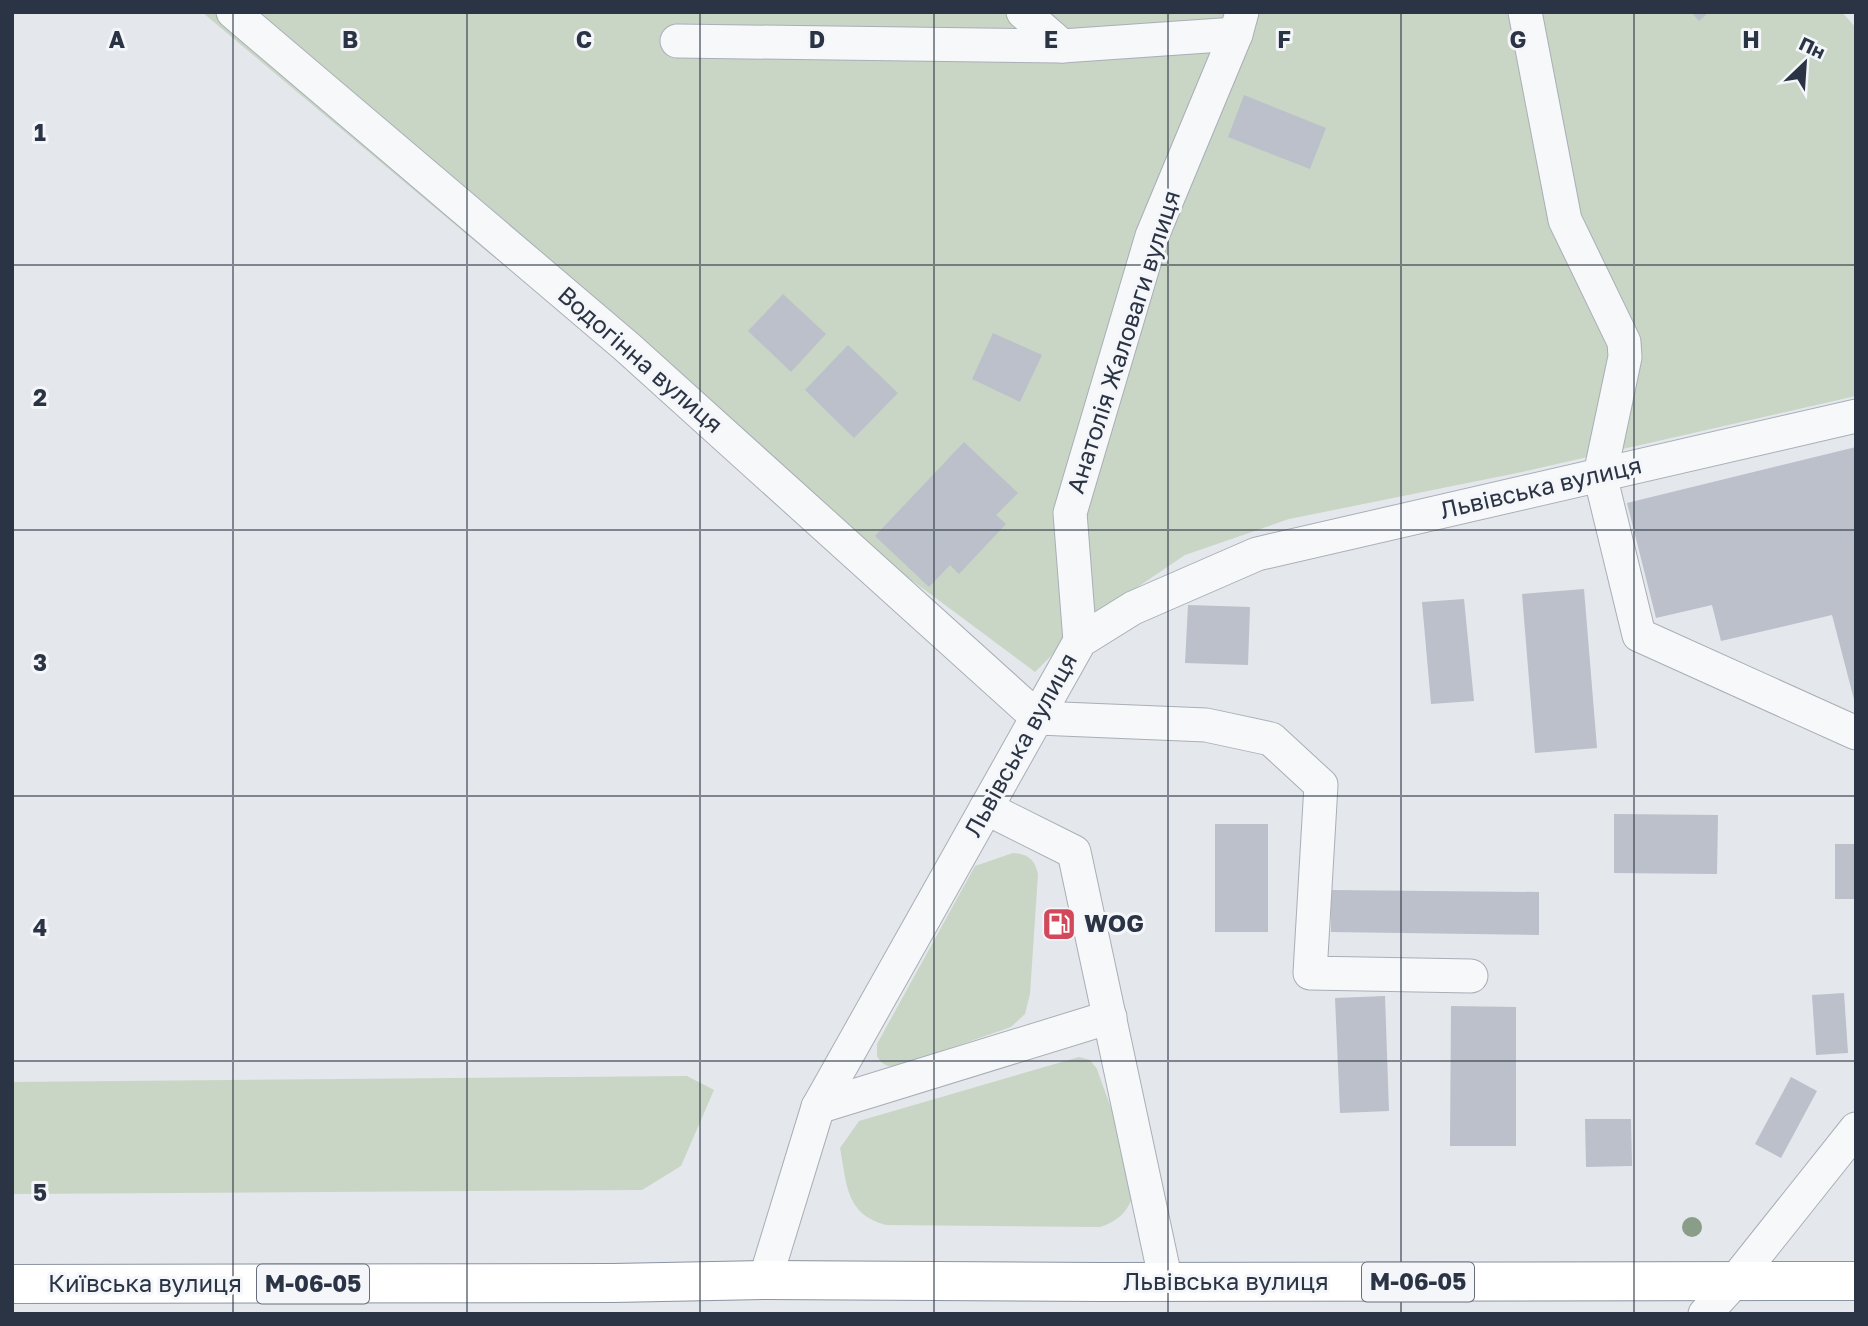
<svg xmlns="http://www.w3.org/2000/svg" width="1868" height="1326" font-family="'Golos Text',sans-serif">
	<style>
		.green { fill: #c9d6c5 }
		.building { fill: #bbc0ca }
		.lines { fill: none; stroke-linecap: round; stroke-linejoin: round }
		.minor-casing { stroke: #a9aeb7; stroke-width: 35 }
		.highway-casing { stroke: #8b94a3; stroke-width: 40 }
		.minor { stroke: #f7f8fa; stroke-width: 33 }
		.highway { stroke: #fff; stroke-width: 38 }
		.tree { fill: #899d89 }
		.grid { fill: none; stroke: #2b3445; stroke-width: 2; stroke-opacity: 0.55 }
		.labels { text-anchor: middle; stroke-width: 6; stroke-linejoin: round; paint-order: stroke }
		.shield { fill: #f4f6f9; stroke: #676e7b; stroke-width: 2 }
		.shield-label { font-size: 23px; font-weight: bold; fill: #2b3445 }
		.street-label { font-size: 24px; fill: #2b3445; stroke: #f4f6f9 }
		.poi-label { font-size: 24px; font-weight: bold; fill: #2b3445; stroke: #f4f6f9; text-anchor: start }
		.grid-label { font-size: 23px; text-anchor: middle; font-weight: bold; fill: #2b3445; stroke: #f4f6f9; stroke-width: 6; stroke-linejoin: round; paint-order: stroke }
	</style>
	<rect width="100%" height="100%" fill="#e4e7ec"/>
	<g class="green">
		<polygon points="202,12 1842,12 1856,28 1856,396 1522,472 1289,519 1185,555 1083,624 1035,672 816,509 490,254"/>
		<path d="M1013 853C1028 854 1035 860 1038 874L1030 994 1025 1014 1011 1027 899 1066C889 1068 882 1065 877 1056V1044L975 866Z"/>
		<path d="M1079 1057 1090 1060 1097 1069C1105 1093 1138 1175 1133 1194 1129 1212 1116 1222 1100 1227L886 1225C845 1214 847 1184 840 1148L859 1121Z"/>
		<polygon points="687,1076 714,1090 681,1166 642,1190 12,1194 12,1082"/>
	</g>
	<g class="building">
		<polygon points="1691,12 1709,12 1699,21"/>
		<polygon points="1244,95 1326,128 1310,169 1228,137"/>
		<polygon points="783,294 826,334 791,372 748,331"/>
		<polygon points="993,333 1042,355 1020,402 972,379"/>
		<polygon points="848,345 898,393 854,438 805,390"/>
		<polygon points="964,442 1018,493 996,515 1006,524 959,574 950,565 929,587 875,536"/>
		<polygon points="1856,447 1856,707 1832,615 1721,641 1712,605 1656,618 1627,503"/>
		<polygon points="1584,589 1597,748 1535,753 1522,594"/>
		<polygon points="1464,599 1474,701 1431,704 1422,602"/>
		<polygon points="1188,605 1250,607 1248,665 1185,663"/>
		<polygon points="1614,814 1718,815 1717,874 1614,873"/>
		<rect x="1215" y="824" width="53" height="108"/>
		<rect x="1835" y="844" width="21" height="55"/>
		<polygon points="1331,890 1539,892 1539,935 1331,932"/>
		<polygon points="1844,993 1848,1053 1816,1055 1812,995"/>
		<polygon points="1385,996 1389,1111 1340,1113 1335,998"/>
		<polygon points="1451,1006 1516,1007 1516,1146 1450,1146"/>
		<polygon points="1791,1077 1817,1091 1781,1158 1755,1144"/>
		<polygon points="1585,1119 1631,1119 1632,1166 1586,1167"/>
	</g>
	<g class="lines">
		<g class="minor-casing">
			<g id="minor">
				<polyline points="233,12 627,347 1038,718 1206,725 1271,739 1321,785 1310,973 1471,976"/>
				<polyline points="1023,12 1062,46 1236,34"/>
				<polyline points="1525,12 1565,220 1624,342 1625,357 1600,475 1639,635 1856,733"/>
				<polyline points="677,41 1062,46"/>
				<polyline points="1080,641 1070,513 1152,236 1236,34 1242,12"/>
				<polyline points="986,808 1074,852 1166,1282"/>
				<polyline points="818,1107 1110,1017"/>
				<polyline points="765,1280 818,1107 1080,641 1133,608 1257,554 1856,416"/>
				<polyline points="1705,1314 1735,1281 1856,1129"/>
			</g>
		</g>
		<g class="highway-casing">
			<polyline id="highway" points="12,1284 613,1283 765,1280 1102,1282 1856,1281"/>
		</g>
		<use href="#minor" class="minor"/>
		<use href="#highway" class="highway"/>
	</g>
	<circle class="tree" cx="1692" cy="1227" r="10"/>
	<path class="grid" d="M233 12V1314M467 12V1314M700 12V1314M934 12V1314M1168 12V1314M1401 12V1314M1634 12V1314M12 265H1856M12 530H1856M12 796H1856M12 1061H1856"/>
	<defs>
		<g id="fuel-square" transform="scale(1.75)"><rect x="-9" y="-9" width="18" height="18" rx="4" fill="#d1495b" stroke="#f4f6f9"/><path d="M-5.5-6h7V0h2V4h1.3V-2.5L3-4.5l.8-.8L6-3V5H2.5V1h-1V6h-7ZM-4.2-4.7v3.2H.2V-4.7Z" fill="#fff"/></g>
	</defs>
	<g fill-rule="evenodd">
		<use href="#fuel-square" x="1059" y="924"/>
	</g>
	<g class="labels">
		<g class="shield">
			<rect x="1362" y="1262.5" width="112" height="39" rx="5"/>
			<rect x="257" y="1264.5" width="112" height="39" rx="5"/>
		</g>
		<g class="shield-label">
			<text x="1418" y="1290">М-06-05</text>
			<text x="313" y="1292">М-06-05</text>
		</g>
		<g class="street-label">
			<text transform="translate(1124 342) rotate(-72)" y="8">Анатолія Жаловаги вулиця</text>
			<text transform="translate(640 360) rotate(41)" y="8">Водогінна вулиця</text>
			<text transform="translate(1541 488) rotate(-13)" y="8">Львівська вулиця</text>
			<text transform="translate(1021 745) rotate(-61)" y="8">Львівська вулиця</text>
			<text x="1226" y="1290">Львівська вулиця</text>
			<text x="145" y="1292">Київська вулиця</text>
		</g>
		<g class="poi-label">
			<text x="1084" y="932">WOG</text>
		</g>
	</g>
	<g class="grid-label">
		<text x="117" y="48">A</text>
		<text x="350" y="48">B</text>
		<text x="584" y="48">C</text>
		<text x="817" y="48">D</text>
		<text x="1051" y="48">E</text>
		<text x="1284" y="48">F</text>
		<text x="1518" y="48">G</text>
		<text x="1751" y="48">H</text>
		<text x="40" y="141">1</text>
		<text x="40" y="406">2</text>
		<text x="40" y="671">3</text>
		<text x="40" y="936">4</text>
		<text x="40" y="1201">5</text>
	</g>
	<rect width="1868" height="1326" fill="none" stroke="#2b3445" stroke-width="28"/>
	<g transform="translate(1805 63) rotate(25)" stroke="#f4f6f9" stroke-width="5" paint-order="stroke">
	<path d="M0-5L12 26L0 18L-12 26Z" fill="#2b3445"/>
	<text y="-10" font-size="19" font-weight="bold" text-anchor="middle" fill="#2b3445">Пн</text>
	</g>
</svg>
